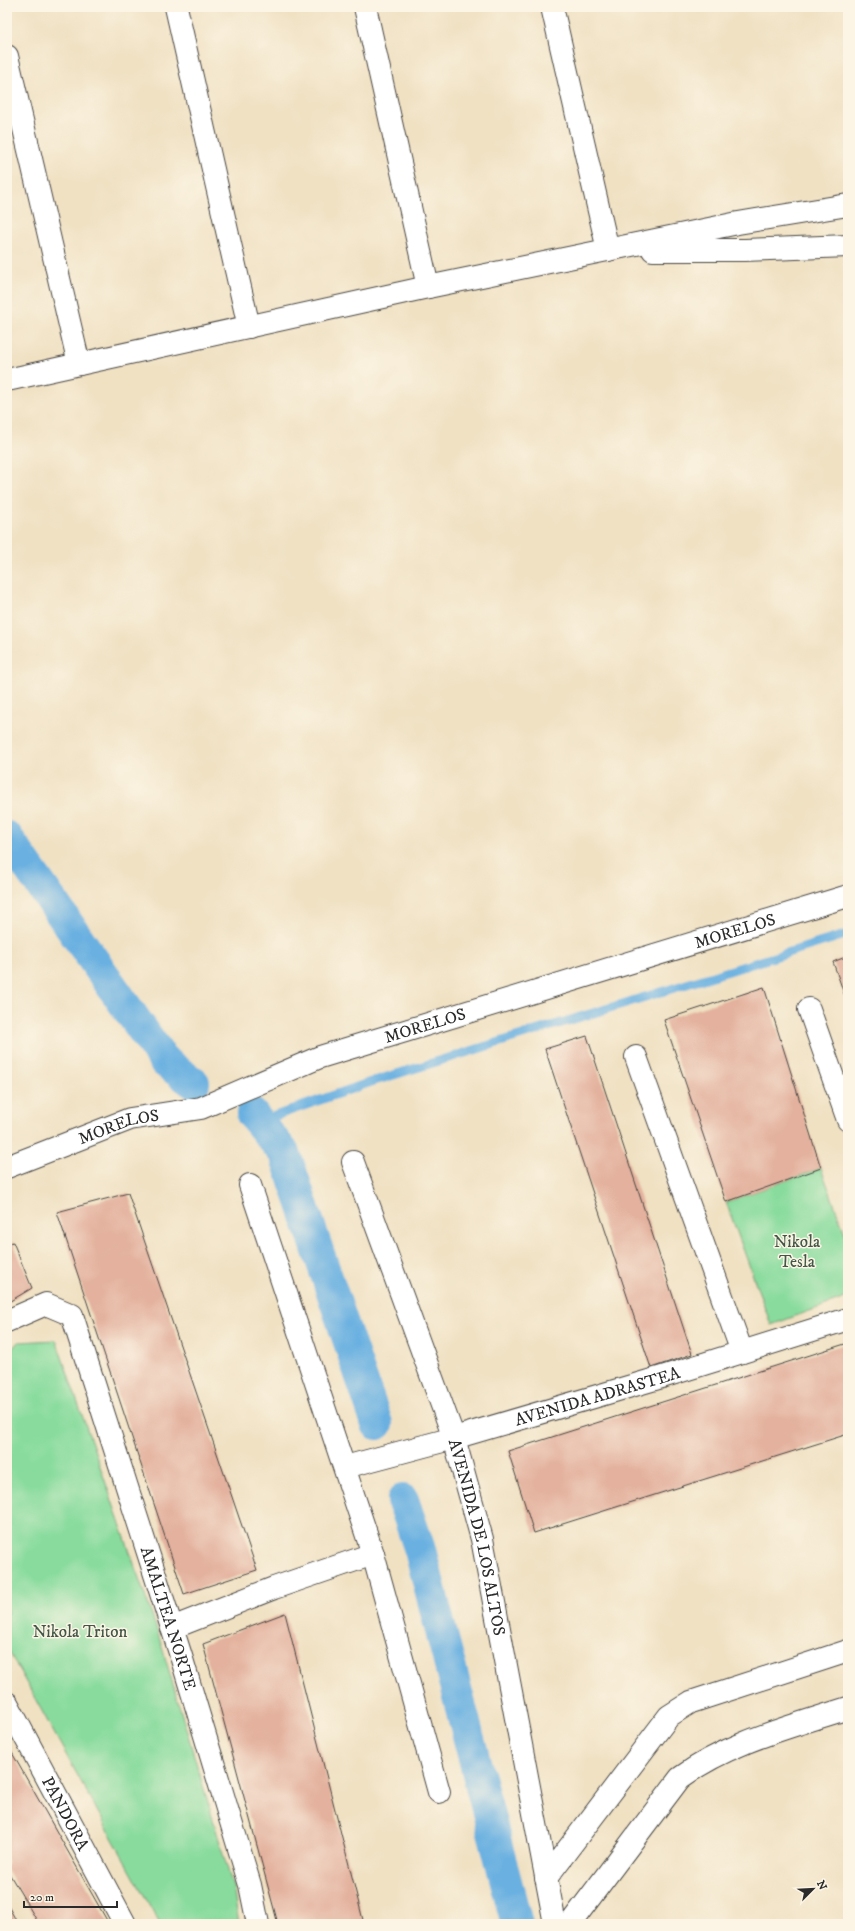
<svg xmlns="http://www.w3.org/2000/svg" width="855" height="1931" font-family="'IM FELL DW Pica',serif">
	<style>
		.green { fill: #88db9d; stroke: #5a8364 }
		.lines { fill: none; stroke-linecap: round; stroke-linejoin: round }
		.stream { stroke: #6bb1e1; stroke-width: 9 }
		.canal { stroke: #6bb1e1; stroke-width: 32 }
		.building { fill: #e3b19d }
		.street-casing { stroke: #494642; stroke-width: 24 }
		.secondary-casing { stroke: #494642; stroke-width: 24 }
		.street { stroke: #fff; stroke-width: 22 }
		.secondary { stroke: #fff; stroke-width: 22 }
		.labels { text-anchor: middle; stroke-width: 3; stroke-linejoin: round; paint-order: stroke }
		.street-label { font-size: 17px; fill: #2b2b2b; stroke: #fcf5e5 }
		.park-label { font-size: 17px; fill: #425748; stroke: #fcf5e5 }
	</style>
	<rect width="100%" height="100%" fill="#fcf5e5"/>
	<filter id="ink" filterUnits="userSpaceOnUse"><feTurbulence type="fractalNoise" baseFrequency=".025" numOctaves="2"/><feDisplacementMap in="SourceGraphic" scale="8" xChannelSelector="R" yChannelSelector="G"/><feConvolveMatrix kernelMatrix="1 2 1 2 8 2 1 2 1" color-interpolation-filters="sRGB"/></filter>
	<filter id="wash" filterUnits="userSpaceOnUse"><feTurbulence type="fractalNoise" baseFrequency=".012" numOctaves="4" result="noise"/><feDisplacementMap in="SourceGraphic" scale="16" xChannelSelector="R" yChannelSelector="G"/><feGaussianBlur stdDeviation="0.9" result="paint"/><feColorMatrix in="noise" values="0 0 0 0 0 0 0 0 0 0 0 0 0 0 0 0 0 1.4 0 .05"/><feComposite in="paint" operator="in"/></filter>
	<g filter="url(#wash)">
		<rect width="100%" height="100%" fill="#f0e1c3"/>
		<g class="green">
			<polygon points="821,1168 848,1242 848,1297 771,1325 726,1202"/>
			<polygon points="56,1340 156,1627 233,1887 239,1924 160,1924 7,1648 7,1353 19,1342"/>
		</g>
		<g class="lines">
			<polyline class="stream" points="258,1122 371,1082 848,934"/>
			<g class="canal">
				<polyline points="7,837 165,1062 194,1083"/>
				<polyline points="252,1114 285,1154 377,1424"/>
				<polyline points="403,1500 420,1550 517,1924"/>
			</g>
		</g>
		<g id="blocks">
			<g class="building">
				<polygon points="848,956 848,1005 833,962"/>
				<polygon points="764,987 821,1168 726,1202 664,1020"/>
				<polygon points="587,1036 692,1354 651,1368 545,1049"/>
				<polygon points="128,1193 257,1570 184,1594 57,1212"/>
				<polygon points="13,1242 32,1288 7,1303 7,1244"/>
				<polygon points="848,1343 848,1434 534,1533 508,1451"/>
				<polygon points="285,1613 364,1924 278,1924 203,1644"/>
				<polygon points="7,1744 109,1924 39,1924 7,1870"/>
				<polygon points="7,1904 18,1924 7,1924"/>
			</g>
		</g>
	</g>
	<g filter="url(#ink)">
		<use href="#blocks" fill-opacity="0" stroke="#494642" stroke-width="1"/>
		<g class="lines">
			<g class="street-casing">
				<g id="street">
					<polyline points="176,7 249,327"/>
					<polyline points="365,7 428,287"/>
					<polyline points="552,7 608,250"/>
					<polyline points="7,56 79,364"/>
					<polyline points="653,250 745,250 848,246"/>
					<polyline points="7,380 428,287 738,223 848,205"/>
					<polyline points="809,1009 848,1120"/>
					<polyline points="636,1057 742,1352"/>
					<path id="s1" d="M7 1167 130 1119 201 1108 320 1057 848 896"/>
					<path id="s2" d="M7 1321 46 1304 72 1315 181 1656 250 1885 258 1924"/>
					<path id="s3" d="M345 1467 454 1438 662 1377 848 1319"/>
					<polyline points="172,1628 274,1588 373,1554"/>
					<path id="s4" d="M7 1703 125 1924"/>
				</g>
			</g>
			<g class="secondary-casing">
				<g id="secondary">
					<path id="s5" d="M353 1162 454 1438 482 1539 555 1924"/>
					<polyline points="250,1185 373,1554 439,1792"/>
					<polyline points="546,1878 669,1716 691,1702 848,1651"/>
					<path d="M570 1924 680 1778C729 1742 790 1727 848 1708"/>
				</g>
			</g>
			<use href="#street" class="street"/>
			<use href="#secondary" class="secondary"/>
		</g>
	</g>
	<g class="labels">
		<g class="street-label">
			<text dy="6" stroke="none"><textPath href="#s1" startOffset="767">MORELOS</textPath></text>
			<text dy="6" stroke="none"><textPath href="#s1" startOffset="443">MORELOS</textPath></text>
			<text dy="6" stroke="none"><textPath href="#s1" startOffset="119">MORELOS</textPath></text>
			<text dy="6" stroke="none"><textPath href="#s3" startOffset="262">AVENIDA ADRASTEA</textPath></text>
			<text dy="6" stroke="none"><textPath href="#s5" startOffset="396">AVENIDA DE LOS ALTOS</textPath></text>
			<text dy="6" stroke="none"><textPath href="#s2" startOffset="389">AMALTEA NORTE</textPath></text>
			<text dy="6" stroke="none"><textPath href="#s4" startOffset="125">PANDORA</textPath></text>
		</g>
		<g class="park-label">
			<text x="797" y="1247">Nikola<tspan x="797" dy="20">Tesla</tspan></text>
			<text x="80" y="1637">Nikola Triton</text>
		</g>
	</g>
	<rect width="855" height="1931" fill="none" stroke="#fcf5e5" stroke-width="24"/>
	<g transform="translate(813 1889) rotate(66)" stroke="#fcf5e5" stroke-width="3" paint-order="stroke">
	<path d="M0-3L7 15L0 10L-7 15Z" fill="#2b2b2b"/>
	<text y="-6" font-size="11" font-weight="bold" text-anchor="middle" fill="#2b2b2b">N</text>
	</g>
	<path d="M24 1901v6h93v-6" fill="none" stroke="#2b2b2b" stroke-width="2"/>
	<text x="30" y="1901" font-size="12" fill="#2b2b2b" stroke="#fcf5e5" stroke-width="3" paint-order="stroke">20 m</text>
</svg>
